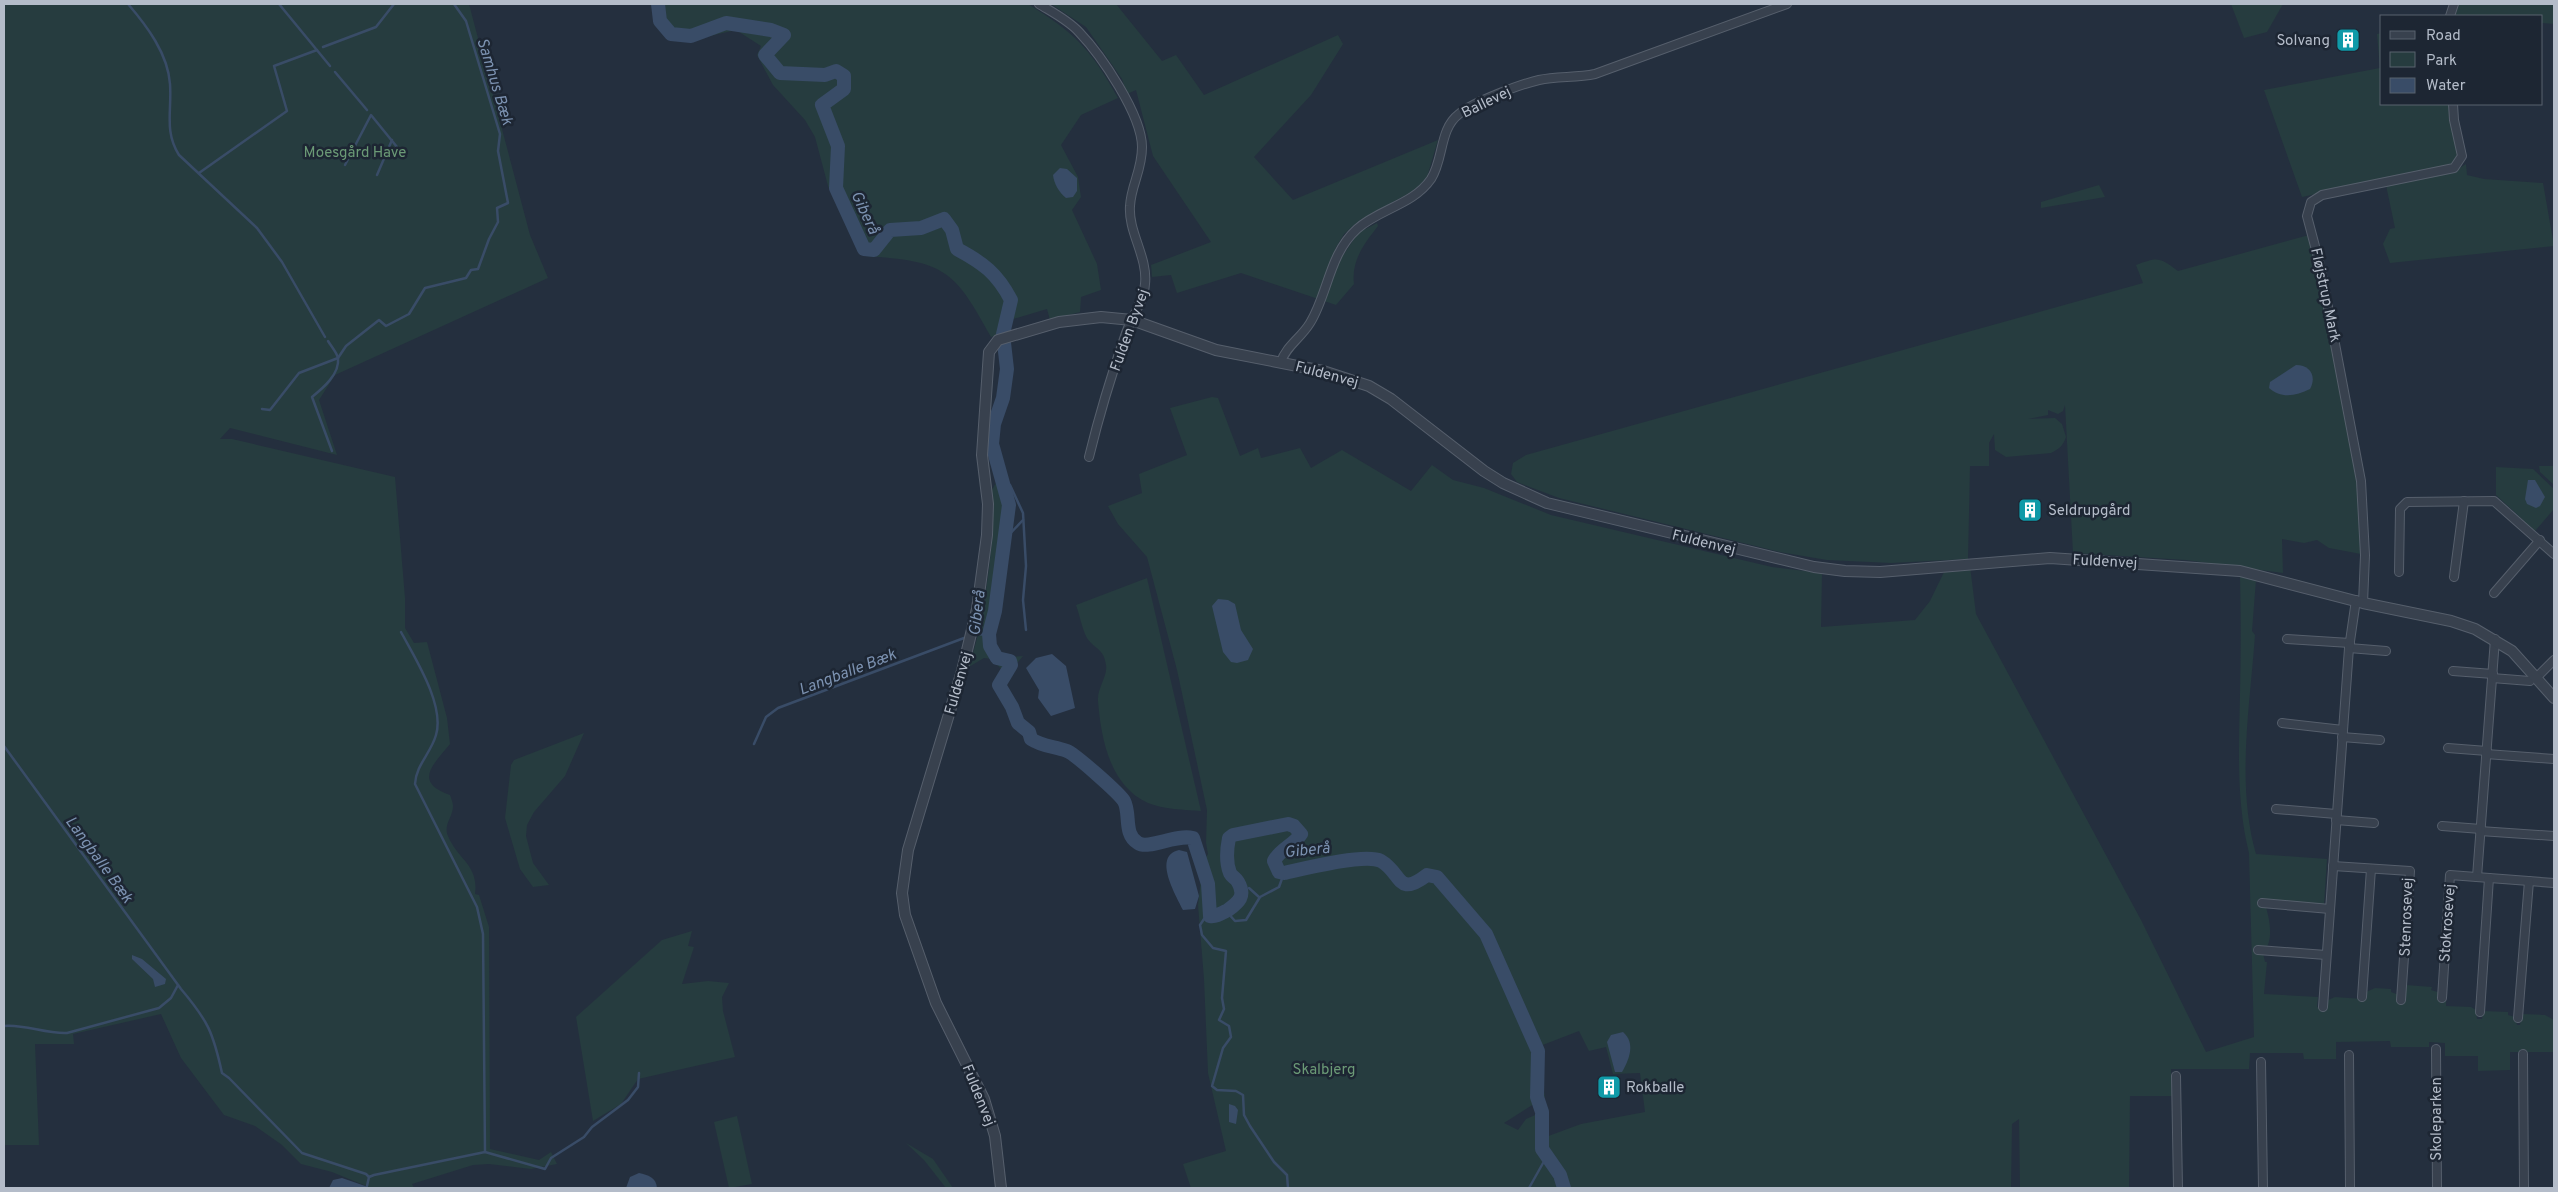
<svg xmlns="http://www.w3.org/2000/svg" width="2558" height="1192" font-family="Overpass,sans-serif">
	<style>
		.green { fill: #263c3f; fill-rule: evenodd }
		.water { fill: #394c67 }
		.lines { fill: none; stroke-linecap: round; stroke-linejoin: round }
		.stream { stroke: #394c67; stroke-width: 2.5 }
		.river { stroke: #394c67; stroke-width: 14 }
		.minor-casing { stroke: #565f6c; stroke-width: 10 }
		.tertiary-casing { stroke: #565f6c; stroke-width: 12 }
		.minor { stroke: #38414e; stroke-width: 8 }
		.tertiary { stroke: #38414e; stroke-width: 10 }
		.labels { text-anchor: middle; stroke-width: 5; stroke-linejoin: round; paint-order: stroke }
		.poi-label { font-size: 15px; fill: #b4bcc9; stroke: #1d2633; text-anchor: start }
		.street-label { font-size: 15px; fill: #b4bcc9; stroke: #1d2633 }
		.park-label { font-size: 15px; fill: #6b9a76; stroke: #1d2633 }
		.water-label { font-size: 16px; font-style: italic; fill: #7c92b1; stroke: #1d2633 }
	</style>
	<rect width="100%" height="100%" fill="#242f3e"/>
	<g class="green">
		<path d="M4 4H469L530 235 548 278 335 375 319 400 337 455 230 428 220 439H232L395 477 405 598V628L414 643 427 642 447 718 450 744C433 765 413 782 450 795 451 798 453 803 453 806 453 817 443 825 448 836 458 860 479 865 475 894L479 895 489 927 490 1149 539 1160 551 1152 557 1164 531 1169 489 1164 473 1165 412 1184 414 1188H371L332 1172 301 1164 282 1145 255 1126 224 1115 181 1058 161 1014 73 1034 74 1044H35L39 1145H4Z"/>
		<path d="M653 4H1028C1076 34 1090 48 1118 98L1081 115 1061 145 1078 177 1081 197 1072 210 1097 264 1101 290 1081 297 1080 312 1050 320 1047 309 1010 320 1007 332 991 337C954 269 944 261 865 256L860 253 828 186 815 137 805 120 773 85 757 55 761 46 736 30 692 40 674 41 656 27Z"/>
		<path d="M1051 4H1116L1162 61 1176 55 1204 95 1338 35 1343 44 1311 95 1254 157 1293 200 1438 140 1427 177 1417 189 1360 220 1344 234 1335 249 1344 254 1358 233 1377 223 1378 226C1364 244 1351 261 1354 284L1336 305 1241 273 1177 293 1171 275 1152 277 1151 265 1211 242 1153 156 1136 90 1127 94 1122 79 1086 27Z"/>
		<polygon points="2231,4 2283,4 2267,32 2244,38"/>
		<polygon points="2459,4 2554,4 2554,24 2542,23 2542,16 2455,16"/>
		<polygon points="2382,33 2382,104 2450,104 2451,125 2459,152 2458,158 2448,166 2302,197 2264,90 2380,68 2377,34"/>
		<polygon points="2466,164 2467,175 2484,179 2543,183 2554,246 2390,263 2383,244 2390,229 2395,228 2386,185 2458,169"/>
		<polygon points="2099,185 2105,197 2041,208 2041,202"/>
		<path d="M2309 235 2357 465 2361 554 2329 548 2317 540 2304 543 2282 539 2283 573 2186 560 2073 553 2065 405 2063 411 2058 414 2048 410V415L2028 419 2055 418 2062 424 2066 437C2063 446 2059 449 2051 453L2006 457 1995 450 1994 434 1989 443V466H1970L1968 559 1891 563 1827 560 1780 552 1559 498 1517 482 1511 474 1513 463 1526 455 2143 283 2136 265C2158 257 2159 257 2178 271Z"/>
		<path d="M1212 397 1218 398 1240 456 1258 448 1261 458 1300 448 1311 468 1342 450 1411 491 1432 465 1453 480 1484 488 1551 515 1772 567 1822 573 1821 627 1915 620 1930 601 1945 570 1970 566 1976 614 2141 920 2206 1052 2254 1037 2249 853C2236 801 2239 748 2240 694 2241 655 2241 615 2240 576L2256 580 2252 631 2255 635C2250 707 2236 784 2256 854L2327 859 2324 905H2259L2266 907C2270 921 2274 941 2263 953L2265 962H2267L2264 994 2318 997 2317 1007 2324 1008 2326 1001 2335 997 2363 999 2366 992 2375 988 2391 989V992L2399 995V1002L2404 1003 2406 985 2432 987 2431 990 2438 992 2440 999 2446 1000V1006L2471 1007 2476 1010 2477 1019H2482L2483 1011 2508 1012V1015L2515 1017 2517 1025H2520L2522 1014 2545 1015 2554 1020V1052H2510V1070L2478 1071V1056H2445V1043L2429 1042V1047H2391L2390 1041 2336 1042V1059H2304L2303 1053H2250L2249 1069H2171L2172 1096H2130L2129 1188H2020L2019 1119 2012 1124 2011 1188H1191L1183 1164 1226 1151 1208 1073 1204 979 1198 905 1203 862 1208 854 1206 843 1207 810 1177 670 1147 557 1118 524 1108 506 1142 493 1139 474 1187 455 1170 408ZM1579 1031 1589 1051 1606 1047 1613 1074 1640 1073 1645 1112 1581 1124 1543 1138 1542 1112 1526 1119 1518 1130 1504 1123 1545 1097 1540 1069V1046Z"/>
		<polygon points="2539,466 2554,466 2554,485 2540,472"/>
		<polygon points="2496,467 2533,469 2554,489 2554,509 2535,531 2496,495"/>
		<path d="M1004 471 1013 505 993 644 999 654 1011 657 1023 656 1018 662 1001 669 992 659 984 658 967 668C981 641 989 572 992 540 992 531 990 494 992 490 995 484 1000 477 1004 471Z"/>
		<path d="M1147 578 1201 811C1185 810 1163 809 1148 803 1110 786 1101 739 1098 701 1097 688 1108 676 1106 665 1104 648 1094 649 1087 638 1082 629 1080 616 1076 605Z"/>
		<polygon points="584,733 565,776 534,812 527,825 526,836 533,863 549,885 533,887 520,869 505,818 511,765 514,760"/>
		<polygon points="692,931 688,946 694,947 682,984 708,981 729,983 722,997 723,1011 735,1057 638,1079 621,1104 593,1121 576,1017 662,940"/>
		<polygon points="737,1116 752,1184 729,1188 714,1122"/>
		<polygon points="906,1143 933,1159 953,1188 946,1188 924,1160"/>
	</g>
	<g class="water">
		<path d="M1060 168 1067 169 1077 178V191L1073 197 1066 198C1059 192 1054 184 1053 175Z"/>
		<path d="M2296 365C2310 365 2317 376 2310 389 2296 396 2281 399 2269 388L2270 382Z"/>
		<polygon points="2528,480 2535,480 2545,497 2540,506 2536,508 2527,504 2525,499"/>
		<polygon points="1218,599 1228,600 1235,604 1241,630 1253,649 1248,660 1237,663 1231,662 1223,652 1212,606"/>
		<polygon points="1052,654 1066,666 1075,708 1051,716 1038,698 1039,690 1026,668 1036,658"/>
		<path d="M1179 850 1187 852 1199 896 1195 909 1183 910C1176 895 1152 856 1179 850Z"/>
		<polygon points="132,955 142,959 166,979 165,984 155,987 153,979 132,959"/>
		<path d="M1623 1032C1636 1043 1629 1060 1622 1072H1615L1607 1042 1611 1035Z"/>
		<polygon points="1229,1104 1235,1106 1238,1110 1236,1124 1229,1122"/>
		<path d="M639 1173C648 1175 656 1177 657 1188H626L630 1177Z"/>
		<polygon points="342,1178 371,1188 329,1188 333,1180"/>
	</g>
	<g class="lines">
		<g class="stream">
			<path d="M128 4C147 26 168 54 170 84 172 111 164 131 179 155L257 228 282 262 325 337"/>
			<polyline points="279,4 330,66"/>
			<polyline points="323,47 376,27 394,4"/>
			<polyline points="335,72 367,110"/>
			<polyline points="345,165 371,115 397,147"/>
			<polyline points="199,173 287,111 274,66 317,50"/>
			<polyline points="377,175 392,140"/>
			<path d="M328 341C331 346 337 353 338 358 340 374 323 388 312 397L332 451"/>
			<polyline points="262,409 270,410 299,373 338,358 346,346 379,320 386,326 409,314 425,288 466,278 471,270 478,269 489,239 498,222 497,208 508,203 498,151 500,134 466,21 454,4"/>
			<polyline points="1002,480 1010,485 1023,513 1026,566 1023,600 1026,630"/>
			<polyline points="1005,539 1023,520"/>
			<path d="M401 632C415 658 445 705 436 735 431 753 416 765 415 784L477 907 483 934 485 1152"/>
			<polyline points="975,636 976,634 989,635"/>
			<polyline points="754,744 766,717 778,708 964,638"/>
			<path d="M4 746 181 989C208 1021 213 1032 222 1073L229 1078 302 1153 366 1174 369 1177"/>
			<polyline points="1249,888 1259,897"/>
			<polyline points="1226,911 1235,921 1246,920 1260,897 1279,887 1284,873"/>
			<polyline points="1208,913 1200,925 1202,935 1213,948 1226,951 1222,998 1224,1009 1219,1020 1229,1026 1231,1037 1223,1048 1212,1086 1217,1090 1236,1091 1243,1095 1244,1115 1250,1126 1274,1162 1287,1175 1288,1188"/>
			<path d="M4 1026C25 1024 45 1034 67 1033L159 1008 171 998 178 985"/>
			<polyline points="367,1186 369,1177 374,1175 485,1152 545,1169 551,1158 584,1137 592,1127 628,1100 638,1087 639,1073"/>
			<polyline points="1529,1188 1547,1156"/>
		</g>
		<path class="river" d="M658 4 660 21 671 34 691 36 726 23 771 30 784 35 765 55 780 73 825 75 836 71 844 76V89L822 105 838 146 836 188 864 249 874 250 890 230 921 228 944 219 952 230 957 249C983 263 997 273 1011 300L1003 334 1007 369 1003 398 994 424 992 444 1009 505 995 611 989 634 990 646 997 658 1010 661 1011 665 999 685 1012 707 1018 723 1029 732 1031 739C1043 747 1054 746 1067 751 1075 754 1119 793 1124 801 1131 814 1123 834 1138 843 1149 850 1175 834 1193 838L1208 884 1210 916C1216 917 1222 913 1228 910 1239 902 1246 896 1238 882 1236 878 1232 877 1230 873 1226 863 1227 848 1229 838L1233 835 1288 824 1294 826 1301 834C1294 845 1280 849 1274 861L1279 872 1284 873C1302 869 1365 853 1381 861 1402 873 1397 898 1427 875L1437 877 1486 934 1538 1051 1537 1097 1542 1112V1149L1560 1175 1564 1188"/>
		<g class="minor-casing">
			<g id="minor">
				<path d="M1039 4C1052 12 1068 20 1079 32 1101 55 1142 115 1142 147 1142 171 1131 185 1130 206 1128 232 1148 257 1145 284 1144 302 1130 319 1125 336 1111 376 1099 416 1089 457"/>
				<polyline points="2450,16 2454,4"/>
				<path d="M1281 362C1286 346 1301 338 1310 323 1328 294 1329 254 1357 229 1379 209 1413 205 1431 179 1444 159 1439 129 1459 114 1473 102 1521 84 1539 80 1557 76 1576 78 1595 74L1787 4"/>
				<polyline points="2399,572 2400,509 2407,502 2494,501 2554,554"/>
				<polyline points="2454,577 2464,501"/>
				<polyline points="2494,593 2540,540"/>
				<polyline points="2363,603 2365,555 2361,481 2320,265 2307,216 2311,202 2322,195 2454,168 2462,156 2454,120 2453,104"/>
				<polyline points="2287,639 2350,643"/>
				<polyline points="2349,648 2386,651"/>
				<polyline points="2453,671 2493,674"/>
				<polyline points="2537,677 2554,660"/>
				<polyline points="2492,678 2530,681"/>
				<polyline points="2282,723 2343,730"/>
				<polyline points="2342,737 2380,740"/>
				<polyline points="2448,748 2487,751"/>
				<polyline points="2486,754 2554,759"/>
				<polyline points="2276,809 2336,814"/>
				<polyline points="2336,820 2374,823"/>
				<polyline points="2442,826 2481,829"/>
				<polyline points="2480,831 2554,836"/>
				<polyline points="2333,866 2410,871 2401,1000"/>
				<polyline points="2477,877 2495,639"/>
				<polyline points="2262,903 2330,909"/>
				<polyline points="2258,950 2326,955"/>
				<polyline points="2362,997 2371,869"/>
				<polyline points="2442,998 2450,875 2554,883"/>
				<polyline points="2323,1007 2349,648 2356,600"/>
				<polyline points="2480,1012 2489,878"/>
				<polyline points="2518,1018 2529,881"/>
				<polyline points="2436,1049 2437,1188"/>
				<polyline points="2523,1054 2524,1188"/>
				<polyline points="2349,1055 2350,1188"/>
				<polyline points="2261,1062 2263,1188"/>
				<polyline points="2176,1076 2178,1188"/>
			</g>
		</g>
		<g class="tertiary-casing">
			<polyline id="tertiary" points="1001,1188 995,1136 984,1099 936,1003 905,915 902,893 908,850 962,671 977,609 987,535 988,504 982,455 989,352 998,340 1059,322 1101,317 1132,320 1216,350 1323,371 1369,386 1391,399 1484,471 1503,483 1547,503 1814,567 1845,571 1880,572 2050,558 2240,571 2363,603 2451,621 2475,629 2512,651 2554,698"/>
		</g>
		<use href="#minor" class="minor"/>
		<use href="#tertiary" class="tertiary"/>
	</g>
	<defs>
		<g id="building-square" transform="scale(1.25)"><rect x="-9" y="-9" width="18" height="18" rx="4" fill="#0f9aa8" stroke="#1d2633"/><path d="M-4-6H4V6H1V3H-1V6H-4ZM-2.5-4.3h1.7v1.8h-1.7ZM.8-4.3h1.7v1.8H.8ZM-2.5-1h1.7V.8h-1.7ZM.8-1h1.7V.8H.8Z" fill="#fff"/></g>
	</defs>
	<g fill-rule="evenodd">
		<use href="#building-square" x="2348" y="40"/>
		<use href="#building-square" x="2030" y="510"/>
		<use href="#building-square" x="1609" y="1087"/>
	</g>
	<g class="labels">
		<g class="poi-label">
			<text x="2330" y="45" text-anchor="end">Solvang</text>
			<text x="2048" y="515">Seldrupgård</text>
			<text x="1626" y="1092">Rokballe</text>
		</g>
		<g class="street-label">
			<text transform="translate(1486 102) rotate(-26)" y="5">Ballevej</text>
			<text transform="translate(2326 295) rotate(78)" y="5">Fløjstrup Mark</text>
			<text transform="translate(1129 330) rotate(-70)" y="5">Fulden Byvej</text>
			<text transform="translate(1327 374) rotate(15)" y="5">Fuldenvej</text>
			<text transform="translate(1704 542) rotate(14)" y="5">Fuldenvej</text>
			<text transform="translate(2105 561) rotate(3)" y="5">Fuldenvej</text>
			<text transform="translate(958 683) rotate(-74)" y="5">Fuldenvej</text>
			<text transform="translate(2406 917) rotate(-88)" y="5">Stenrosevej</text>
			<text transform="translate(2447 923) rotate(-86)" y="5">Stokrosevej</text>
			<text transform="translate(979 1095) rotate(68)" y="5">Fuldenvej</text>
			<text transform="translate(2436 1119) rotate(-90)" y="5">Skoleparken</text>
		</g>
		<g class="park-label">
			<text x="355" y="157">Moesgård Have</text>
			<text x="1324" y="1074">Skalbjerg</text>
		</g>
		<g class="water-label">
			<text transform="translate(496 81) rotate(73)" y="6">Samhus Bæk</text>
			<text transform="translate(866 212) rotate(65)" y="6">Giberå</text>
			<text transform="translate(976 613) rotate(-83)" y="6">Giberå</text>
			<text transform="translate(847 671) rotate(-21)" y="6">Langballe Bæk</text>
			<text transform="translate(1307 849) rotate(-6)" y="6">Giberå</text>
			<text transform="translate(100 859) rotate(54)" y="6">Langballe Bæk</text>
		</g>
	</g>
	<rect width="2558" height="1192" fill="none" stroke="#b4bcc9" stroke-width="10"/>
	<rect x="2380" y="15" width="162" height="90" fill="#1d2633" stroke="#59626f"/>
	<rect x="2390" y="31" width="25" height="8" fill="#38414e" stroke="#59626f"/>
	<text x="2426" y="40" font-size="15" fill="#b4bcc9">Road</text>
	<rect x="2390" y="52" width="25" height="15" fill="#263c3f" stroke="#59626f"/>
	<text x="2426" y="65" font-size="15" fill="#b4bcc9">Park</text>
	<rect x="2390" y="78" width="25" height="15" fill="#394c67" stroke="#59626f"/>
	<text x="2426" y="90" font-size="15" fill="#b4bcc9">Water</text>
</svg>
